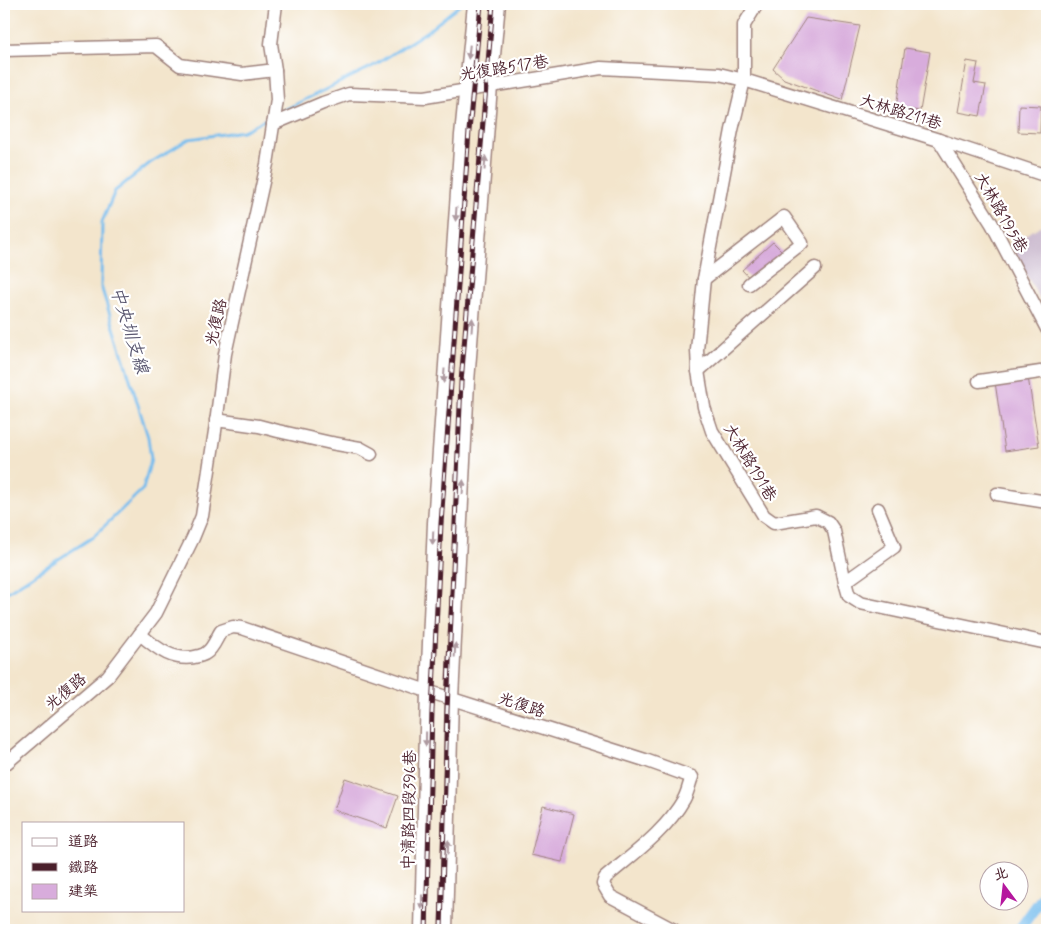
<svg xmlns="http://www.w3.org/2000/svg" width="1051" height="934" font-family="Mynerve,'LXGW WenKai TC',sans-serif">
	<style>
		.industrial { fill: #cebed1 }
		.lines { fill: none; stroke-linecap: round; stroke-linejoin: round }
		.stream { stroke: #75bced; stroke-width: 3 }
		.canal { stroke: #75bced; stroke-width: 11 }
		.building { fill: #d8acdc }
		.minor-casing { stroke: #9e827c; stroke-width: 15 }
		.minor { stroke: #fff; stroke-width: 12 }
		.rail-casing { stroke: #4a1f2b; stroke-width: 5 }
		.rail { stroke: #fff; stroke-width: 3; stroke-dasharray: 9; stroke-linecap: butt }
		.oneway { fill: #ae9aa0 }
		.labels { text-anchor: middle; stroke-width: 4.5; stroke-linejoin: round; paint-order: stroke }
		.street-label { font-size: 16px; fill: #4a1f2b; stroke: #fff }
		.water-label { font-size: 18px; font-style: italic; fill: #59566f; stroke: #fff }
	</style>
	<rect width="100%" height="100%" fill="#fff"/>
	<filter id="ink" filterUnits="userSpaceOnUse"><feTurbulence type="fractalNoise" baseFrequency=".02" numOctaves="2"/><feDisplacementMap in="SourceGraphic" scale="10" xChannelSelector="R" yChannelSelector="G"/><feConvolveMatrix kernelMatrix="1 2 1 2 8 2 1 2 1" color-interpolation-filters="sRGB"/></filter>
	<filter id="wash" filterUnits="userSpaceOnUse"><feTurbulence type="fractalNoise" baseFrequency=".0096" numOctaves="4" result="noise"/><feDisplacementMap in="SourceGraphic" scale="20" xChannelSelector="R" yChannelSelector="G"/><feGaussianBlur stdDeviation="1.12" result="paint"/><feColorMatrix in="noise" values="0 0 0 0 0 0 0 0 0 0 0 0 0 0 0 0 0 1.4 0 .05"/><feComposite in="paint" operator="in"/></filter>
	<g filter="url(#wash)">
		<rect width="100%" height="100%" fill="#f3e5cc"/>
		<polygon class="industrial" points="1047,222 1047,313 1010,244"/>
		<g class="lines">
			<g class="stream">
				<polyline points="280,112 375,65 429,30 461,4"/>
				<polyline points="4,594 93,537 143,489 151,459 148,437 101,286 102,222 115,191 150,163 189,139 243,131 270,117"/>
			</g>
			<polyline class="canal" points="1019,930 1047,891"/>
		</g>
		<g id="blocks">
			<g class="building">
				<polygon points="806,18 860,26 842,100 784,79 773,69"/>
				<polygon points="905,48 930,52 920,111 896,108"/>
				<polygon points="967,61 978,63 974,83 986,85 980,116 958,112"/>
				<polygon points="1019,105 1041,106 1040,133 1018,132"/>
				<polygon points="773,242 788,257 757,286 742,270"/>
				<polygon points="1028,377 1039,446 1005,451 995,382"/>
				<polygon points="1043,433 1047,433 1047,452 1046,452"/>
				<polygon points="345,778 398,796 387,828 334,810"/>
				<polygon points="543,806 574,814 562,862 531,855"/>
			</g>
		</g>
	</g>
	<g filter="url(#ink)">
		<use href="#blocks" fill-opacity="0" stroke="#9e827c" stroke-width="1"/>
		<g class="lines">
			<g class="minor-casing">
				<g id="minor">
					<polyline points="757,4 744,25 744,80 732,130 704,279 697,350 698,371 704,407 712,431 764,516 774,523 816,516 828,522 834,531 845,582 849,596 860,603 1047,643"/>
					<polyline points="4,50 156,46 180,65 242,74 275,70"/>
					<polyline points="273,124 323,103 349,94 425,97 601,68 719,74 744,80 939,140 1047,176"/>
					<polyline points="939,140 992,224 1047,329"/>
					<polyline points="704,279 784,217 802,243 749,284"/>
					<polyline points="698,371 815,268"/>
					<polyline points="979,381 1047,371"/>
					<polyline points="216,420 259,426 278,431 331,443 360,448 371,454"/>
					<polyline points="997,494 1047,502"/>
					<polyline points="845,582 894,547 878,509"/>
					<path d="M140 634C157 649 175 663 199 656 201 655 204 655 206 653 213 649 217 637 221 631L233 627 242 628 427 691 645 760 692 777C689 784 688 792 684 799 666 831 633 854 605 878L603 884 610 896 674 930"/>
					<polyline points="4,765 108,676 156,613 193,538 202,516 215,431 225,354 267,164 277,100 275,70 271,44 276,4"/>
					<polyline points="421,930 427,691 434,523 461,135 474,4"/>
					<polyline points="446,930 452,698 468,382 491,86 499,4"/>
				</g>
			</g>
			<use href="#minor" class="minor"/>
			<g class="rail-casing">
				<g id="rail">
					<polyline points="426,930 432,711 441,524 469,131 481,4"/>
					<polyline points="441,930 447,711 461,382 493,4"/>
				</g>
			</g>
			<use href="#rail" class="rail"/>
		</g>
		<defs><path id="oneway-solid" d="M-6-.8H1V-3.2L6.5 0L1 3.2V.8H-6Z" transform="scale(1.25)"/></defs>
		<g class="oneway">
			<use href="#oneway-solid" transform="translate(469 52) rotate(96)"/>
			<use href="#oneway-solid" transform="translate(485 163) rotate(-86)"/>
			<use href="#oneway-solid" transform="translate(456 214) rotate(94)"/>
			<use href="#oneway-solid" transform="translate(472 325) rotate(-86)"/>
			<use href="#oneway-solid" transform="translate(444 376) rotate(94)"/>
			<use href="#oneway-solid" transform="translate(463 487) rotate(-87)"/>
			<use href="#oneway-solid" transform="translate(433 538) rotate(92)"/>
			<use href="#oneway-solid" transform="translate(455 650) rotate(-87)"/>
			<use href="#oneway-solid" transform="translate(426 739) rotate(91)"/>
			<use href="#oneway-solid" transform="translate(448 847) rotate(-88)"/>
			<use href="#oneway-solid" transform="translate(422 902) rotate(91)"/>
		</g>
	</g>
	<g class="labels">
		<g class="street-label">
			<text transform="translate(504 67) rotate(-9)" y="6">光復路517巷</text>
			<text transform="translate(901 111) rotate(17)" y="6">大林路211巷</text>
			<text transform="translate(1002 212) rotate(60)" y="6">大林路195巷</text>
			<text transform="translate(215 322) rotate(-77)" y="6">光復路</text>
			<text transform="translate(751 462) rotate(59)" y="6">大林路191巷</text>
			<text transform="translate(65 691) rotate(-40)" y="6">光復路</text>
			<text transform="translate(522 704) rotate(18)" y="6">光復路</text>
			<text transform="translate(408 810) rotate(-89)" y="6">中清路四段396巷</text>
		</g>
		<g class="water-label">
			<text transform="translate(130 330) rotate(73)" y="6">中央圳支線</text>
		</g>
	</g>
	<rect width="1051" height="934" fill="none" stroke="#fff" stroke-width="20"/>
	<rect x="22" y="822" width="162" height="90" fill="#ffffff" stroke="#b7a5aa"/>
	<rect x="32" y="838" width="25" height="8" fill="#ffffff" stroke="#b7a5aa"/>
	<text x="68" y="846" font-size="15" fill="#4a1f2b">道路</text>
	<rect x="32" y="863" width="25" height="8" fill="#4a1f2b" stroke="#b7a5aa"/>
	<text x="68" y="872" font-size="15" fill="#4a1f2b">鐵路</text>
	<rect x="32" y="884" width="25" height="15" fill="#d8acdc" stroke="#b7a5aa"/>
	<text x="68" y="896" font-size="15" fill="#4a1f2b">建築</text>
	<g transform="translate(1004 886) rotate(345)"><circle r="24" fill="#ffffff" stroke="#b7a5aa"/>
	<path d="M0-4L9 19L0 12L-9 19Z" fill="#b5179e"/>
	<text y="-8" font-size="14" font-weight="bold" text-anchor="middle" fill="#4a1f2b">北</text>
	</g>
</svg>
